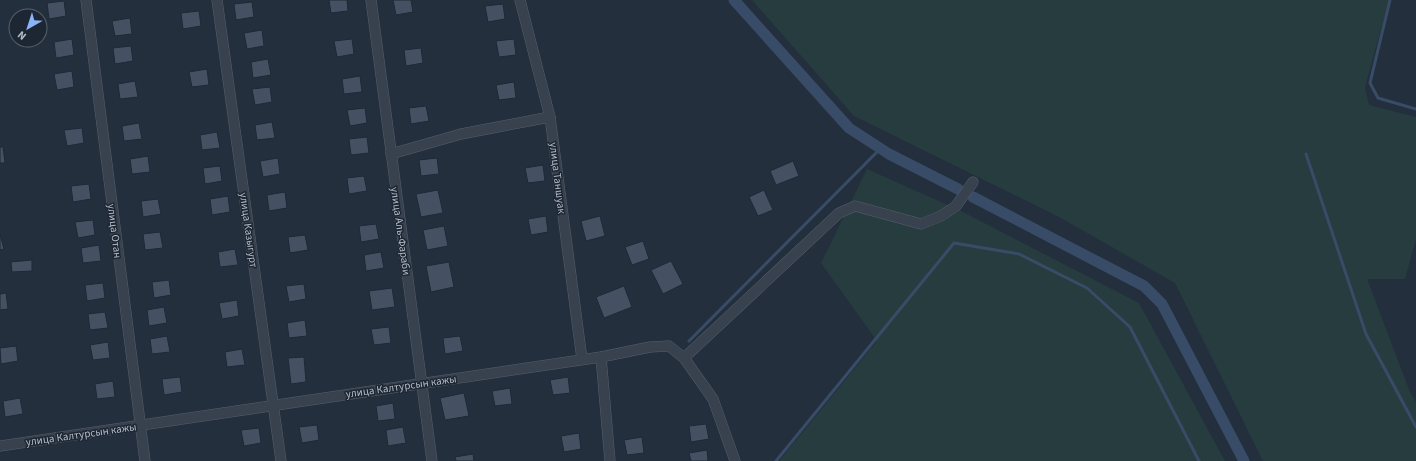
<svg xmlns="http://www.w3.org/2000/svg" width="1416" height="461" font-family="'Source Sans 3',sans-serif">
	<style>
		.green { fill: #263c3f }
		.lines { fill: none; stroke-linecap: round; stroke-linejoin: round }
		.stream { stroke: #394c67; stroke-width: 3 }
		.canal { stroke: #394c67; stroke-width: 11 }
		.building { fill: #455162; stroke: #1f2835 }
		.minor-casing { stroke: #565f6c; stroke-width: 11 }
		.minor { stroke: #38414e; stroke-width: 10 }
		.labels { text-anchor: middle; stroke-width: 3; stroke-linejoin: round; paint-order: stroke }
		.street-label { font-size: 11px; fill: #b4bcc9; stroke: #1d2633 }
	</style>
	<rect width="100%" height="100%" fill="#242f3e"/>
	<g class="green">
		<polygon points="752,0 1389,0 1365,87 1369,105 1416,117 1416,239 1405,279 1367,279 1410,392 1416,402 1416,461 1263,461 1175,283 1061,218 854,116"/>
		<polygon points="867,169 961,211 1139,303 1225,461 779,461 877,341 821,263"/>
	</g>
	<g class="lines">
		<g class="stream">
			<polyline points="1390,0 1370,83 1378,98 1416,109"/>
			<polyline points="1306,154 1366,334 1416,427"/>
			<polyline points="689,341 881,148"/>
			<polyline points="776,461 954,243 1019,254 1087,288 1130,327 1199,461"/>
		</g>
		<g class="canal">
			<polyline points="734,0 849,128 889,154 958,189"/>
			<polyline points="973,197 1144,286 1162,304 1244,461"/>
		</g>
	</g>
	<g class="building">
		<polygon points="329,0 347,0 348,11 331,13"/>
		<polygon points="393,0 411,0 413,12 396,15"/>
		<polygon points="64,1 66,16 49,19 47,3"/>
		<polygon points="252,2 254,17 236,20 234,4"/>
		<polygon points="503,4 505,19 488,22 485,6"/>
		<polygon points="199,11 201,26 183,29 181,13"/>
		<polygon points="130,18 132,34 115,36 112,21"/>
		<polygon points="262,30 264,46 247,49 244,33"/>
		<polygon points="72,39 74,55 56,58 54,42"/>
		<polygon points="352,39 354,54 337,57 334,41"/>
		<polygon points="514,39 516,55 499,57 496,41"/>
		<polygon points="131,46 133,61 115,64 113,48"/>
		<polygon points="421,48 423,63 406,66 404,50"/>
		<polygon points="268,59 271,75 253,78 251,62"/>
		<polygon points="207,69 209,85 192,87 189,72"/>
		<polygon points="72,71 74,87 57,90 54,74"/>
		<polygon points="360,76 362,92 344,94 342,79"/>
		<polygon points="135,81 138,97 120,99 118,84"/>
		<polygon points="514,82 516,98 499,100 496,85"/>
		<polygon points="270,87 272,102 255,105 252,89"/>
		<polygon points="426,106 429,121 411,124 409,108"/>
		<polygon points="365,108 367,123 350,126 347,110"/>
		<polygon points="272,122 275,138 257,140 255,125"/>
		<polygon points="139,123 142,139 124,141 122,126"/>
		<polygon points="82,128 84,143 67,146 64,130"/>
		<polygon points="217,132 220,148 202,150 200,135"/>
		<polygon points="367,137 369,153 351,155 349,139"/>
		<polygon points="0,147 3,147 5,163 0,163"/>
		<polygon points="148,156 150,172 132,174 130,159"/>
		<polygon points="278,158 280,174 263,177 260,161"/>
		<polygon points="437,158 439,174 421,176 419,160"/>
		<polygon points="793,161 799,176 776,185 770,171"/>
		<polygon points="543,165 545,181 528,183 525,168"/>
		<polygon points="220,166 222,181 205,184 203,168"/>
		<polygon points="364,176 367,191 349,194 347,178"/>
		<polygon points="89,184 91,199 73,202 71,186"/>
		<polygon points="438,190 443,213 421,217 416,194"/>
		<polygon points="764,190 773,210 758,216 749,197"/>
		<polygon points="285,192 287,208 269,211 267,195"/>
		<polygon points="228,196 230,212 212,215 210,199"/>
		<polygon points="158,199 161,214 143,217 141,201"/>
		<polygon points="546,216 548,232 531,235 528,219"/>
		<polygon points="600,216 605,236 586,241 581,221"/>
		<polygon points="93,220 95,235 78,238 75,222"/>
		<polygon points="376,224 379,239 361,242 359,226"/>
		<polygon points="444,226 448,246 427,250 423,230"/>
		<polygon points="160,232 163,248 145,250 143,234"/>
		<polygon points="0,234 4,249 0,250"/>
		<polygon points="305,235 308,250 290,253 288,237"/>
		<polygon points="643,241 649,259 632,265 625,247"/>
		<polygon points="99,245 101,261 83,263 81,248"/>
		<polygon points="235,249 238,265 220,267 218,252"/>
		<polygon points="381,252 384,268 366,271 364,255"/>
		<polygon points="32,260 32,271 12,272 11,262"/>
		<polygon points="671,261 683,284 663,294 651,270"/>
		<polygon points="449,262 454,287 431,292 426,266"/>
		<polygon points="169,280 171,295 154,298 152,282"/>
		<polygon points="103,283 105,298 87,301 85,285"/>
		<polygon points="304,284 306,299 289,302 286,286"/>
		<polygon points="624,286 632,307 604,318 596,297"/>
		<polygon points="392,288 395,307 372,310 369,291"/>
		<polygon points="6,293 8,309 0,310 0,294"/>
		<polygon points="237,300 239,316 222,319 219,303"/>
		<polygon points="164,307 167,323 149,326 147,310"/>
		<polygon points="105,312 108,328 90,330 88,314"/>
		<polygon points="305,320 307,336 289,338 287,323"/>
		<polygon points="389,327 391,343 374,345 371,329"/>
		<polygon points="167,336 170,352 152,354 150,339"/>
		<polygon points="460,336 463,351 445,354 443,338"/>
		<polygon points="108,342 110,358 93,360 90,345"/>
		<polygon points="16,346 18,361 1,364 0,348"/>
		<polygon points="242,349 245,365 227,367 225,352"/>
		<polygon points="304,357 306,382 291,384 288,358"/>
		<polygon points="180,377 182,392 164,395 162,379"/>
		<polygon points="568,377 570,393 553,395 550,380"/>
		<polygon points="113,381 115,397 97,399 95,384"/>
		<polygon points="510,388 512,404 495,406 492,391"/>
		<polygon points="464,393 469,416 445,420 440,398"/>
		<polygon points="20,398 23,414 5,417 3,401"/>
		<polygon points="393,403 395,419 378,421 376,406"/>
		<polygon points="706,424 709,439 691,442 689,426"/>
		<polygon points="317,425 319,440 302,443 299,427"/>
		<polygon points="403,427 406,443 388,446 386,430"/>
		<polygon points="259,428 261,443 244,446 241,430"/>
		<polygon points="579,433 581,449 564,452 561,436"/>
		<polygon points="642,437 644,453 627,455 624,440"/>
		<polygon points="707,450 708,461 691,461 689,453"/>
		<polygon points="473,454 474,461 456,461 455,457"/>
	</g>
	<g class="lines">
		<g class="minor-casing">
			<g id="minor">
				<polyline points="86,0 145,461"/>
				<polyline points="217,0 281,461"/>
				<polyline points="371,0 432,461"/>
				<polyline points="520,0 550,117 582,359"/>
				<polyline points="391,154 461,134 550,117"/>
				<polyline points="601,357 610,461"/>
				<polyline points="684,358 839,213 855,206 921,224 941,216 956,206 973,182"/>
				<polyline points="0,446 601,357 650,347 669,346 684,358 713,399 735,461"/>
			</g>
		</g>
		<use href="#minor" class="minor"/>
	</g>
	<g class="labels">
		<g class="street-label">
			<text transform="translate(558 178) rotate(83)" y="4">улица Таншуак</text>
			<text transform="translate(249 230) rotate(82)" y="4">улица Казыгурт</text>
			<text transform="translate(115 231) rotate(83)" y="4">улица Отан</text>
			<text transform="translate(401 231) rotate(82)" y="4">улица Аль-Фараби</text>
			<text transform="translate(401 386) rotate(-8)" y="4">улица Калтурсын кажы</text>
			<text transform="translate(81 434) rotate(-8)" y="4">улица Калтурсын кажы</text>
		</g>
	</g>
	<g transform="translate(28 28) rotate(219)"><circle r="19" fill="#1d2633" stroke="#59626f"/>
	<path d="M0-3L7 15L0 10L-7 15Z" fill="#8ab4f8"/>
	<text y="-6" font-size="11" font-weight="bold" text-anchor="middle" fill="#b4bcc9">N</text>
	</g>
</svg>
